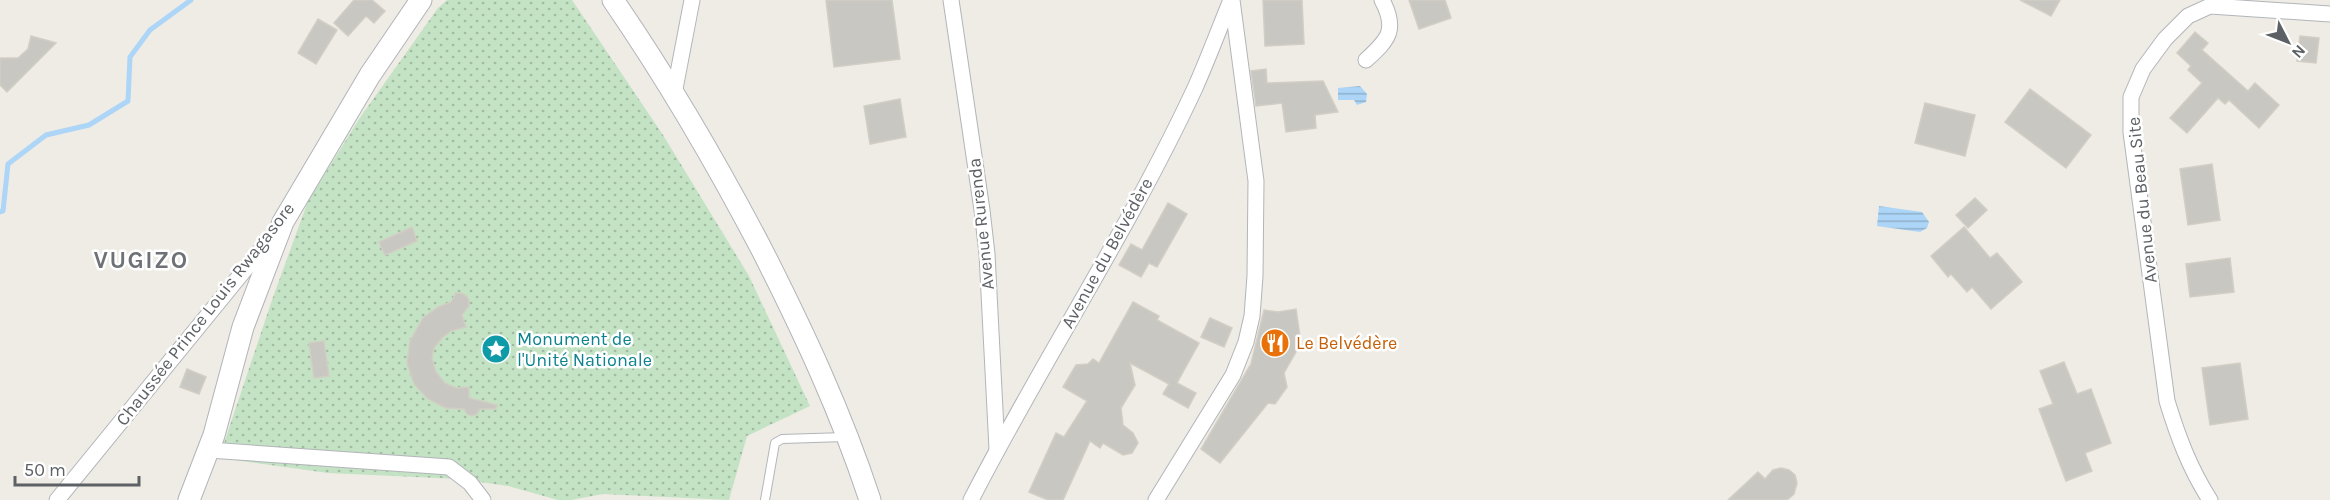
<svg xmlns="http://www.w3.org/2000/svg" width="2330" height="500" font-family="Karla,sans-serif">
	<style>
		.grass { fill: url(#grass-dots) }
		.water { fill: url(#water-rules) }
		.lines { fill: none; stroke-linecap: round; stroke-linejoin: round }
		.stream { stroke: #acd5f7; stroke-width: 5 }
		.building { fill: #c9c7c2; stroke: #d2cec4; stroke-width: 1.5 }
		.lane-casing { stroke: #b2b5b9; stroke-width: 10 }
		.street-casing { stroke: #b2b5b9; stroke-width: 17 }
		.secondary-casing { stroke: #b1b4b8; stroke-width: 23 }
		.lane { stroke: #fff; stroke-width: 8 }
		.street { stroke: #fff; stroke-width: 15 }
		.secondary { stroke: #fff; stroke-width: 21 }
		.labels { text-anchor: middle; stroke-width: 5; stroke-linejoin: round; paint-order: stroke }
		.street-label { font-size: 18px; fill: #5d6064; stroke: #fff }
		.culture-label { font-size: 18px; fill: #0d838f; stroke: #fff; text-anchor: start }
		.food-label { font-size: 18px; fill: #c56008; stroke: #fff; text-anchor: start }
		.district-label { font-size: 24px; font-weight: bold; letter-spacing: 1.5px; fill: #6e7276; stroke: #fff }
	</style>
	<defs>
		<pattern id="grass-dots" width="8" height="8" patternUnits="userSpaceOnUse" patternTransform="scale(1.5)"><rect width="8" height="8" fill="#c4e3c4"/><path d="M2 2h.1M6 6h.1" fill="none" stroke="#a2bba3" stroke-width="1.8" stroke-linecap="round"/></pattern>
		<pattern id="water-rules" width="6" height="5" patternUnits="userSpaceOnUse" patternTransform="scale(1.5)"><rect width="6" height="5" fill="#acd5f7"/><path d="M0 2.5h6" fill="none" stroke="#8fb0cc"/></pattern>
	</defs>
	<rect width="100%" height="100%" fill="#eeece5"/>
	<polygon class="grass" points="447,0 572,0 663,135 749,276 810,406 747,436 729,500 603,494 571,500 558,500 508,486 459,479 328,473 219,458 272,300 308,201 359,119 438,8"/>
	<g class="water">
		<polygon points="1360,86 1367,94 1366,102 1357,105 1354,100 1338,100 1338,88"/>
		<polygon points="1879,206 1922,212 1929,222 1927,228 1920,232 1877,226"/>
	</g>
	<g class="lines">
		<polyline class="stream" points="0,212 3,211 8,164 46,135 89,125 128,101 130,57 150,30 191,0"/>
	</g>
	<g class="building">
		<polygon points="354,0 372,0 385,11 374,23 366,16 348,36 334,23"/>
		<polygon points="826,0 892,0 900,59 834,67"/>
		<polygon points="1263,0 1302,0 1304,44 1265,46"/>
		<polygon points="1409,0 1445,0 1451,18 1419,29"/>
		<polygon points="2020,0 2060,0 2051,16"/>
		<polygon points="318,19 337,30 316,64 298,53"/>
		<polygon points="2195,32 2208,43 2202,50 2248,91 2255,83 2279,105 2259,128 2229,100 2225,104 2218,98 2187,133 2170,118 2202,83 2188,70 2191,66 2177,53"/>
		<polygon points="31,36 56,43 7,92 0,85 0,58 18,58 28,49"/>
		<polygon points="2300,36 2319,38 2316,63 2297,61"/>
		<polygon points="1266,69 1267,83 1323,81 1338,112 1315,115 1316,128 1286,132 1282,103 1256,106 1251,71"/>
		<polygon points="2030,89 2091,135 2066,168 2005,122"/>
		<polygon points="900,99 906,137 870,144 864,106"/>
		<polygon points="1925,103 1975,115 1965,156 1915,143"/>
		<polygon points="2212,164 2220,220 2188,225 2180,169"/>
		<polygon points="1975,198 1987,210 1968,228 1956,215"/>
		<polygon points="1168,203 1187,214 1157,267 1149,263 1141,277 1119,265 1131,244 1142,250"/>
		<polygon points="412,227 417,241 385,255 379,242"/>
		<polygon points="1964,227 1990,258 1997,253 2022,282 1991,309 1972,287 1967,292 1951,274 1948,277 1931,256"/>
		<polygon points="2230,258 2234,292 2190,297 2186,264"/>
		<polygon points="456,293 461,293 467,296 469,301 469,306 462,315 466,327 451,331 442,338 434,348 432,358 436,372 445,383 456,388 469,387 469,398 497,405 496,409 480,409 477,414 472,416 467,414 464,409 446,408 428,399 414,384 407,363 410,341 423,318 438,307 451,302"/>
		<polygon points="1133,302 1159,316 1157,320 1199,343 1177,383 1196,393 1188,408 1163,394 1169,384 1130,363 1135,385 1121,408 1123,425 1133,433 1138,443 1132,453 1123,455 1103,443 1100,448 1090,441 1063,500 1048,500 1029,492 1056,433 1064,437 1087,401 1063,387 1076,365 1088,364 1093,359 1099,363"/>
		<polygon points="1296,309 1301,343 1284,373 1287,387 1275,404 1268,403 1220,463 1201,449 1251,364 1264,310 1278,312"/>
		<polygon points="1210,318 1232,328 1224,347 1201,337"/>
		<polygon points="324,341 329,376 314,378 309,343"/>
		<polygon points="2064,362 2077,394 2091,389 2111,443 2085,453 2092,471 2066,481 2039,409 2053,404 2040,371"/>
		<polygon points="2240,363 2248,419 2210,425 2202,368"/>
		<polygon points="187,369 206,377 199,394 180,387"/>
		<polygon points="1781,468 1789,470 1795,475 1797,483 1794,494 1787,500 1728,500 1758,472 1765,479 1773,470"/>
	</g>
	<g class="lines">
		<g class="lane-casing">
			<polyline id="lane" points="765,500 775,443 782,439 845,437"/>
		</g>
		<g class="street-casing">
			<g id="street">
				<polyline points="951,0 982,210 987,254 997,449"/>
				<path d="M1366 60C1388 40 1398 30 1382 0"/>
				<polyline points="674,94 692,0"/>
				<polyline points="209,450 449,467 470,483 483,500"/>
				<polyline points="57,500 274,234"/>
				<path d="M971 500C1042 361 1129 230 1195 88 1208 59 1219 29 1231 0"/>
				<polyline points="1156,500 1233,375 1246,342 1252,316 1255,276 1256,181 1232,0"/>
				<path d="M2210 500C2190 469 2178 437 2167 401L2131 132V97L2143 69 2165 39 2188 16 2210 6 2330 14"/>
			</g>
		</g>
		<g class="secondary-casing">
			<g id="secondary">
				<path d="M613 0C668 80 717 164 762 250 804 333 841 412 870 500"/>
				<polyline points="189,500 214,435 243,327 283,222 370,75 421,0"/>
			</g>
		</g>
		<use href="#lane" class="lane"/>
		<use href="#street" class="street"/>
		<use href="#secondary" class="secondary"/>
	</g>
	<defs>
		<g id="restaurant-disc" transform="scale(1.5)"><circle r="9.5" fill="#e8710a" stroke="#fff"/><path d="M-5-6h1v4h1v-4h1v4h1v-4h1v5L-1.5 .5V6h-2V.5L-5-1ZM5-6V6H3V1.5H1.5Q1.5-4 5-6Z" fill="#fff"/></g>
		<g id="sight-disc" transform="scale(1.5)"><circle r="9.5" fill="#0f9aa8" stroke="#fff"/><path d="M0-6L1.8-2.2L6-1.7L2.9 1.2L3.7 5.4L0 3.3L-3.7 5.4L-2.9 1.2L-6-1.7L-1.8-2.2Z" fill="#fff"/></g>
	</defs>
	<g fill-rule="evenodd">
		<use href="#restaurant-disc" x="1275" y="343"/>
		<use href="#sight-disc" x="496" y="349"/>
	</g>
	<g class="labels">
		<g class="street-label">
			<text transform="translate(2142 200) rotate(-96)" y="6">Avenue du Beau Site</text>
			<text transform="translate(981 224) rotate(-96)" y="6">Avenue Rurenda</text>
			<text transform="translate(1107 253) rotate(-61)" y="6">Avenue du Belvédère</text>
			<text transform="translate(205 314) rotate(-52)" y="6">Chaussée Prince Louis Rwagasore</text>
		</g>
		<g class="culture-label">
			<text x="517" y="345">Monument de<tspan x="517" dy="21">l'Unité Nationale</tspan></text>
		</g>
		<g class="food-label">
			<text x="1296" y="349">Le Belvédère</text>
		</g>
		<g class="district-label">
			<text x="141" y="268">VUGIZO</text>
		</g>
	</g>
	<g transform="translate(2288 42) rotate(132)" stroke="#ffffff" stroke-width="4.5" paint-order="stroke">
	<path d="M0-4.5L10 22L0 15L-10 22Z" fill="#5d6064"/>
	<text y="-9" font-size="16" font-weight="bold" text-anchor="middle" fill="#5d6064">N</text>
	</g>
	<path d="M15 476v9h124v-9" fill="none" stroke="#5d6064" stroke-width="3"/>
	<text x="24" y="476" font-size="18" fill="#5d6064" stroke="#ffffff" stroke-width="4.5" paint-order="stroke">50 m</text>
</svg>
